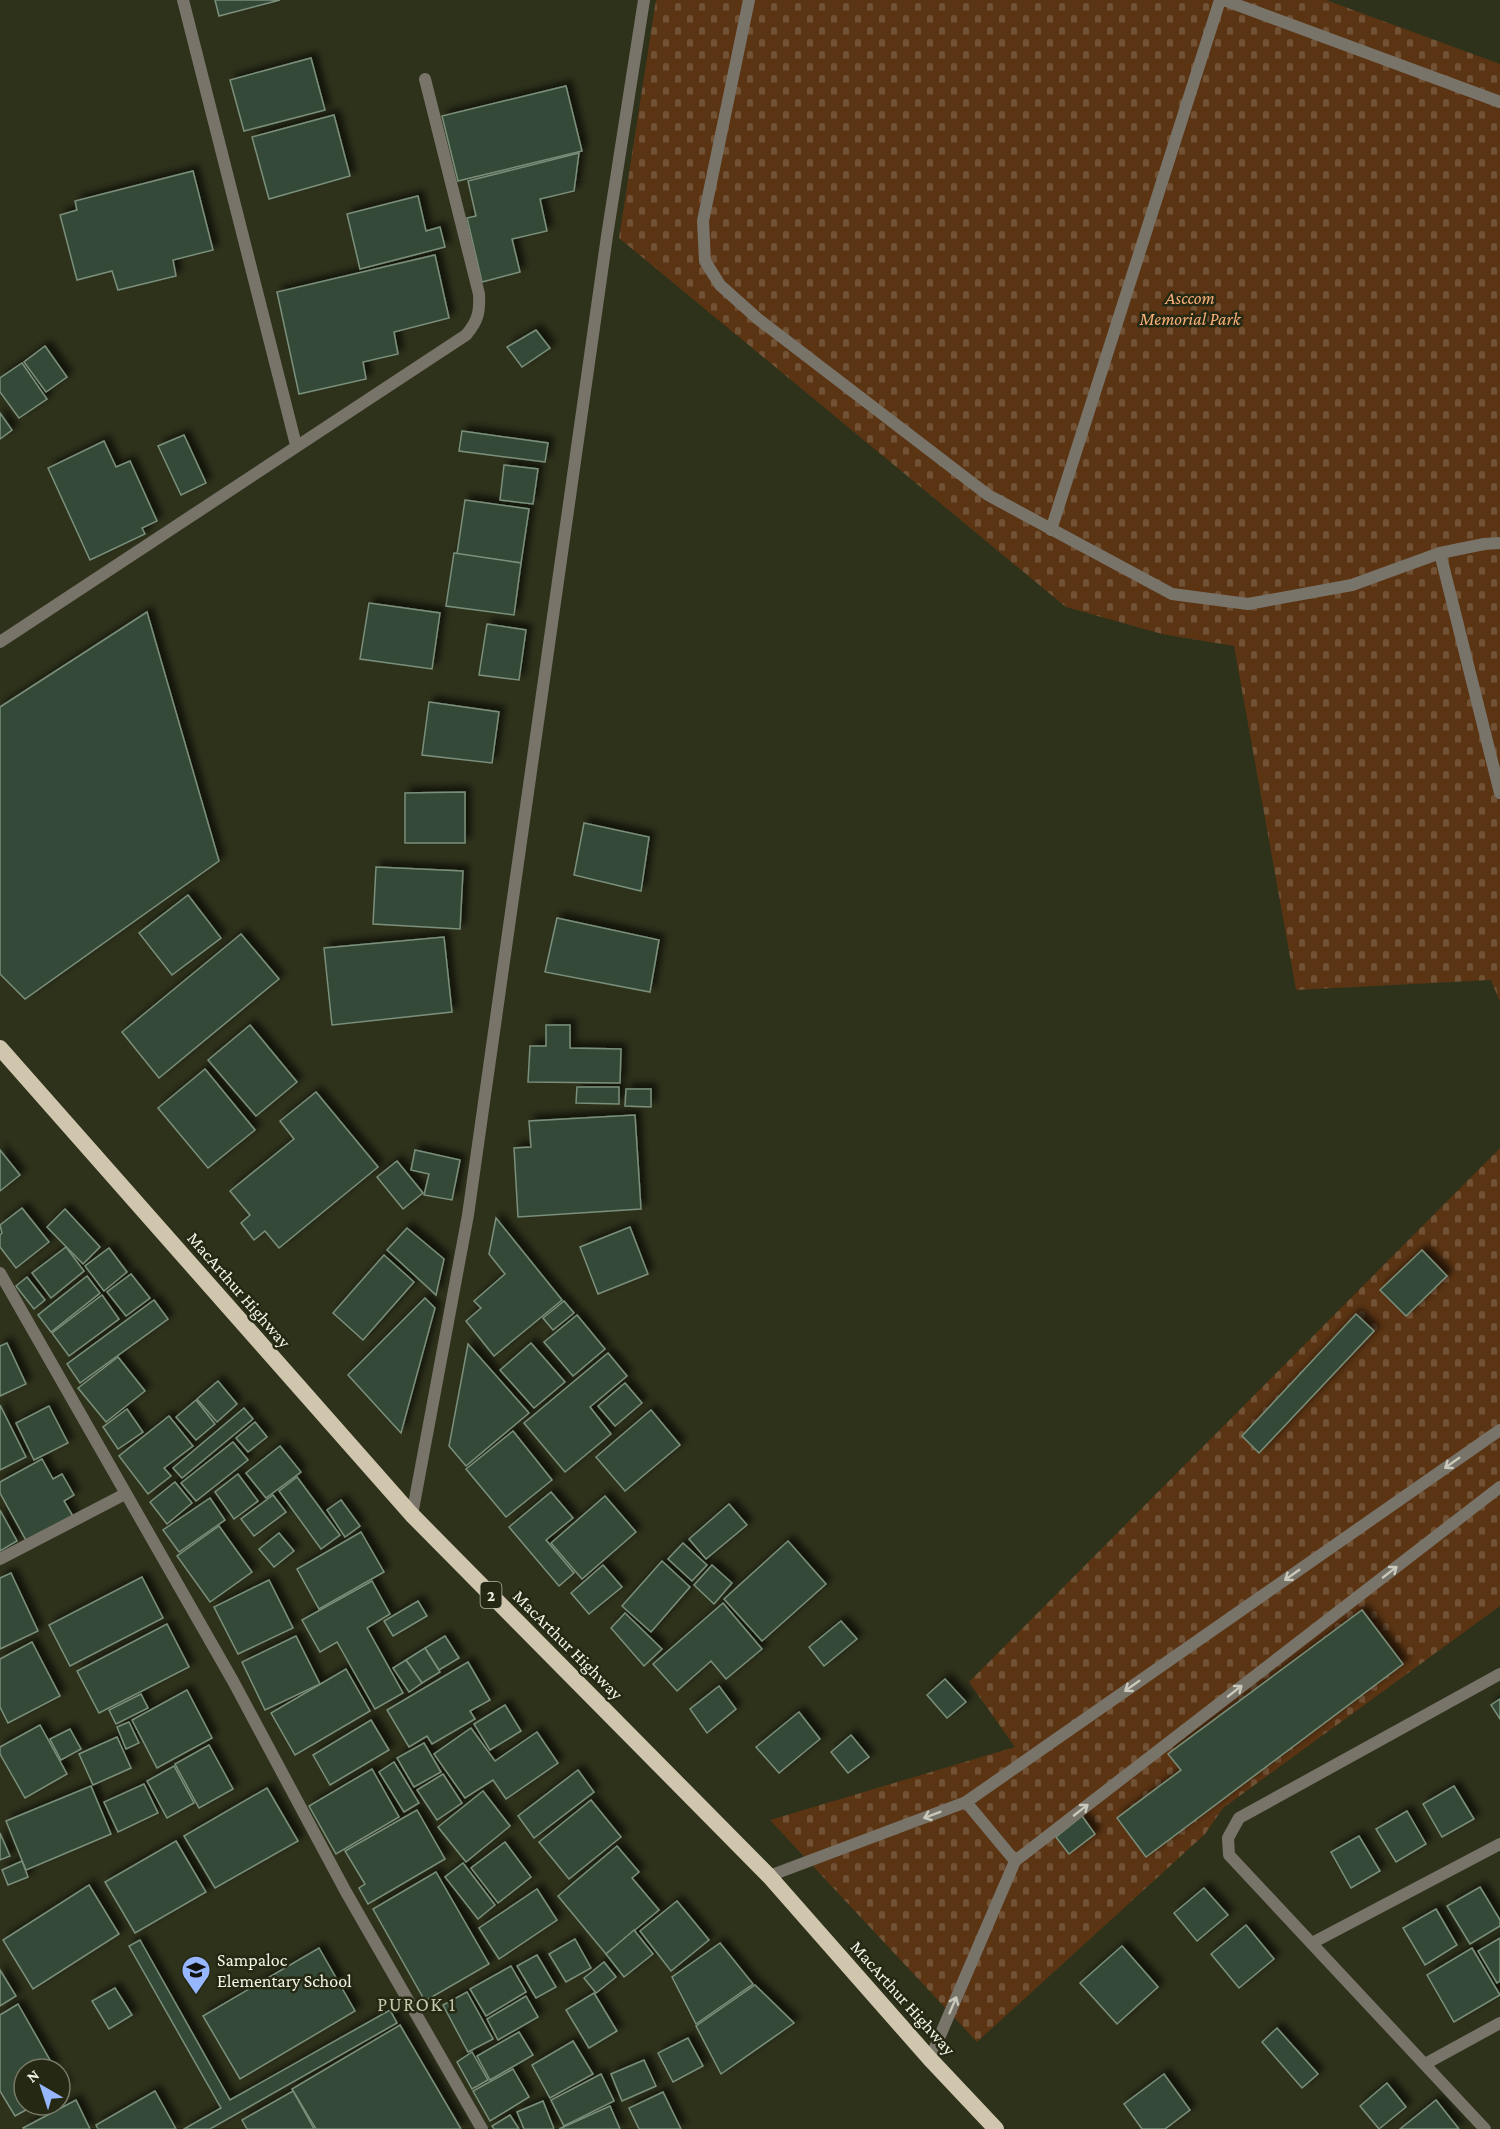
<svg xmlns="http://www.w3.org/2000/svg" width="1500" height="2129" font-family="'Crimson Pro',serif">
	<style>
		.cemetery { fill: url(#cemetery-stones) }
		.building { fill: #364937; stroke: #7a8f7b; stroke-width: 1.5; filter: url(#shadow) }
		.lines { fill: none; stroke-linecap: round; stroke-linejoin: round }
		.service { stroke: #79746a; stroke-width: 12 }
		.minor { stroke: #79746a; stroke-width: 12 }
		.trunk { stroke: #d0c6ae; stroke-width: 16 }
		.oneway { stroke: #c8c8bb }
		.labels { text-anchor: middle; stroke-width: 5; stroke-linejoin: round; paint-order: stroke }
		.shield { fill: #252812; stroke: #b4b8a7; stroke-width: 1.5 }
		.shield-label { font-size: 16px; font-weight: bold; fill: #f2f5e7 }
		.park-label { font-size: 18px; font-style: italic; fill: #f8af78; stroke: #252812 }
		.street-label { font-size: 18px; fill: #f2f5e7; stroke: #252812 }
		.poi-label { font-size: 18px; fill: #f2f5e7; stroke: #252812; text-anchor: start }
		.neighbourhood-label { font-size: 20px; letter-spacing: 1.5px; fill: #c3c8ad; stroke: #252812 }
	</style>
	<defs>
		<pattern id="cemetery-stones" width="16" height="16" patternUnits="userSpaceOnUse" patternTransform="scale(1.5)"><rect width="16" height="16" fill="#5a3413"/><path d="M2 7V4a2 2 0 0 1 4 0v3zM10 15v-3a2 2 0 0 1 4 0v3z" fill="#725235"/></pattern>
		<filter id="shadow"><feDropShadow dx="5.5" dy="-5.5" stdDeviation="3" flood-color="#0009"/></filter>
	</defs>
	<rect width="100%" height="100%" fill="#2e321b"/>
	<g class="cemetery">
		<polygon points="656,0 1326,0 1500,64 1500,1002 1491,980 1296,990 1234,646 1162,634 1066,607 619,238"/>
		<polygon points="1500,1148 1500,1606 1223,1808 1205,1834 977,2042 770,1820 1015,1747 969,1682"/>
	</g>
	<g class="building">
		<polygon points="215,0 280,0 219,16"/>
		<polygon points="311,58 325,110 244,131 230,80"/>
		<polygon points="566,86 582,151 458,181 442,116"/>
		<polygon points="334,115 350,176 269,199 252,137"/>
		<polygon points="579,153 574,191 540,199 547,231 512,239 520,272 482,282 467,218 476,216 468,181"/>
		<polygon points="193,171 213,250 173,260 176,276 118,290 112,271 77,280 60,215 77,210 75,201"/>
		<polygon points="418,196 426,231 440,227 445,247 360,269 347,214"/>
		<polygon points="435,255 449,318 394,332 398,354 363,362 366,379 299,394 277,292"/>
		<polygon points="536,330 550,348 522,367 507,347"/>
		<polygon points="45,346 67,377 46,392 24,362"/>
		<polygon points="22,363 47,399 19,418 0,392 0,378"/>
		<polygon points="0,413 12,430 0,439"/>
		<polygon points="462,431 548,443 545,462 459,451"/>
		<polygon points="184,435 206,483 181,495 158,446"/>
		<polygon points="104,441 116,467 130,461 157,521 142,528 145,534 90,560 48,468"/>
		<polygon points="504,465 538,469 533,504 500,500"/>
		<polygon points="465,500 529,509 521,563 457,554"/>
		<polygon points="454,553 521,563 514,615 446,606"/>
		<polygon points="369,603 440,613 432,669 360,659"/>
		<polygon points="147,612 219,861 25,999 0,974 0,707"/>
		<polygon points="487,624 526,630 519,680 479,675"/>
		<polygon points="429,702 499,712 492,763 422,755"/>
		<polygon points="465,792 465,843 405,843 405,793"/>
		<polygon points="584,823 649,837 641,891 574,875"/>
		<polygon points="376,867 463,871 460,929 373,924"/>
		<polygon points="188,895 221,938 172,975 139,933"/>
		<polygon points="557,918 659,940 650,992 545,972"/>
		<polygon points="241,934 279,979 159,1078 122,1032"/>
		<polygon points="444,937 452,1012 332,1025 324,948"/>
		<polygon points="250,1025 297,1082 256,1116 208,1060"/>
		<polygon points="546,1025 570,1025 570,1048 621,1049 620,1083 528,1082 530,1046 546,1046"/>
		<polygon points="205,1069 255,1130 208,1168 158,1108"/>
		<polygon points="577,1087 619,1087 619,1104 576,1103"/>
		<polygon points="626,1089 651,1089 651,1107 625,1106"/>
		<polygon points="316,1092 378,1167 279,1248 265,1231 254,1240 241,1223 250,1215 230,1191 294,1139 280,1121"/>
		<polygon points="635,1115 641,1209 518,1217 514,1148 531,1147 529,1121"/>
		<polygon points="0,1150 20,1175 0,1191"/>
		<polygon points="415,1150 460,1160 452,1200 424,1195 429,1174 411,1170"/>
		<polygon points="397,1161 423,1193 403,1209 377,1177"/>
		<polygon points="22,1208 49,1242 16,1268 0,1247 0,1235 2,1233 0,1225"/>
		<polygon points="65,1209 100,1247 83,1264 47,1227"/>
		<polygon points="496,1218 562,1300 494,1356 466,1321 481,1308 474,1301 505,1274 489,1254"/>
		<polygon points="630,1227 648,1274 598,1294 580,1247"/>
		<polygon points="407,1228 444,1259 436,1295 387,1250"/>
		<polygon points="66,1247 84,1271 51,1298 32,1273"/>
		<polygon points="109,1248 127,1272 104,1291 85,1266"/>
		<polygon points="1422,1250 1447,1276 1406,1316 1380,1290"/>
		<polygon points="384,1255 414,1282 363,1340 333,1313"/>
		<polygon points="131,1274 150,1298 126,1316 107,1292"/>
		<polygon points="87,1276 100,1293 51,1332 38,1315"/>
		<polygon points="27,1277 45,1300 34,1309 16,1286"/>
		<polygon points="102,1295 119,1319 69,1356 52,1333"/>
		<polygon points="425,1298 435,1308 401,1433 348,1375"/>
		<polygon points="154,1300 168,1319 80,1383 67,1364"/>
		<polygon points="564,1301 574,1313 553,1330 543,1318"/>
		<polygon points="1356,1314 1374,1331 1259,1453 1242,1436"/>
		<polygon points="577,1315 605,1349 573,1376 544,1342"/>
		<polygon points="7,1343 26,1384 0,1396 0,1346"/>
		<polygon points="531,1343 565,1382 534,1408 500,1370"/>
		<polygon points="468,1344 529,1413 466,1466 449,1446"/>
		<polygon points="608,1353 627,1376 590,1407 611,1434 565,1472 524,1423"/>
		<polygon points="118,1357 145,1391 106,1422 78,1388"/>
		<polygon points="218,1381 237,1404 217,1422 197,1399"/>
		<polygon points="625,1383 642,1403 615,1426 598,1406"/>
		<polygon points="196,1400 215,1424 196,1440 176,1417"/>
		<polygon points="0,1405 26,1457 0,1470"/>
		<polygon points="49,1406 68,1443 34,1460 16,1423"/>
		<polygon points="244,1408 253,1419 182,1478 173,1468"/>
		<polygon points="127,1409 143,1432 118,1449 103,1427"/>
		<polygon points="651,1410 680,1445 625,1491 596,1457"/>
		<polygon points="169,1416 193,1446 164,1468 171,1476 148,1494 119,1456"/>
		<polygon points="255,1422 267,1437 248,1452 236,1438"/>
		<polygon points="513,1431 552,1480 506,1517 466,1469"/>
		<polygon points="233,1442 248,1460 196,1501 181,1483"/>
		<polygon points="280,1446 301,1472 266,1498 246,1473"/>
		<polygon points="42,1459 53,1479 62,1474 74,1495 64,1501 74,1518 28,1544 0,1493 0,1482"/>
		<polygon points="238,1474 258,1501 234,1519 215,1492"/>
		<polygon points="297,1477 340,1535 321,1549 279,1491"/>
		<polygon points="175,1482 192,1503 167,1524 150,1502"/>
		<polygon points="551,1492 573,1518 546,1540 574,1573 559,1586 509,1527"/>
		<polygon points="273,1495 286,1512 254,1536 241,1519"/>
		<polygon points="605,1496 636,1532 582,1579 551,1543"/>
		<polygon points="210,1498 225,1520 179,1552 163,1530"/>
		<polygon points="341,1500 360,1526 345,1537 327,1510"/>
		<polygon points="729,1504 747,1525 706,1559 689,1539"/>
		<polygon points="0,1510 17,1541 0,1551"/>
		<polygon points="219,1526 252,1572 210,1602 177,1556"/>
		<polygon points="361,1532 384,1572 319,1609 297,1569"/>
		<polygon points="279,1533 294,1551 274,1567 259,1549"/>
		<polygon points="788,1541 826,1584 762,1641 724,1599"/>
		<polygon points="683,1543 707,1565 692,1581 668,1559"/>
		<polygon points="662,1561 690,1587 651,1632 622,1606"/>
		<polygon points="603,1565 622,1587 589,1614 571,1593"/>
		<polygon points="712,1565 732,1583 714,1604 694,1585"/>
		<polygon points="11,1573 38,1631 0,1649 0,1578"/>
		<polygon points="142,1577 163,1618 70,1666 49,1625"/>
		<polygon points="269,1580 293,1628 238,1654 214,1607"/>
		<polygon points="372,1581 390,1614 367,1628 403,1693 375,1709 337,1642 320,1652 302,1620"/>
		<polygon points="418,1601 427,1616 393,1636 384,1621"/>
		<polygon points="723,1603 762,1649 726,1679 711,1661 677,1691 653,1664"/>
		<polygon points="1362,1610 1403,1664 1146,1857 1117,1818 1181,1770 1168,1754"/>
		<polygon points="625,1613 662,1649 644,1666 611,1628"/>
		<polygon points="841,1621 857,1639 824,1666 809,1647"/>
		<polygon points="167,1624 189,1667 99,1713 77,1671"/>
		<polygon points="296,1636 320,1684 265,1710 242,1662"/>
		<polygon points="445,1636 459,1658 439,1670 425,1648"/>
		<polygon points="32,1642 60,1696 8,1723 0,1707 0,1659"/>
		<polygon points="425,1648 440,1672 422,1683 406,1660"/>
		<polygon points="406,1660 422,1683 409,1692 393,1668"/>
		<polygon points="468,1662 490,1700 470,1711 475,1719 432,1744 427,1736 409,1747 387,1710"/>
		<polygon points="346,1669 370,1711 295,1755 271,1713"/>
		<polygon points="945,1679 966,1702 947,1718 927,1695"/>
		<polygon points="719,1686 736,1709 707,1733 690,1709"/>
		<polygon points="187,1690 212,1738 157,1768 132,1720"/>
		<polygon points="141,1694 148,1708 116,1724 109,1710"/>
		<polygon points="1500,1699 1500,1719 1491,1705"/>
		<polygon points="505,1705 521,1731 490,1750 474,1724"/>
		<polygon points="799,1712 820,1739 779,1773 756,1747"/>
		<polygon points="371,1720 389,1750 330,1785 313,1755"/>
		<polygon points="129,1722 139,1743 126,1749 117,1727"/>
		<polygon points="40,1725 67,1774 25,1798 0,1754 0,1747"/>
		<polygon points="471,1728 495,1761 537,1732 558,1763 506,1799 493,1780 465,1798 434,1754"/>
		<polygon points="70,1729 81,1749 61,1760 50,1739"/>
		<polygon points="851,1735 869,1757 848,1773 831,1752"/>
		<polygon points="117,1737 131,1768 93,1785 79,1754"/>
		<polygon points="424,1743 441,1772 414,1787 397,1758"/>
		<polygon points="209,1745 233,1789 199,1808 175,1764"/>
		<polygon points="394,1762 419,1803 404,1812 379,1772"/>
		<polygon points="174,1766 194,1803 167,1818 147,1781"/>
		<polygon points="372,1769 399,1817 336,1854 309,1806"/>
		<polygon points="578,1770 594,1792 534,1838 518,1816"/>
		<polygon points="443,1774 462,1803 437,1820 417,1790"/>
		<polygon points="144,1784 158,1813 118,1832 104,1802"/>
		<polygon points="91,1786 111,1834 26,1870 6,1821"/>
		<polygon points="1454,1786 1474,1819 1442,1837 1423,1804"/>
		<polygon points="267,1788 298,1841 215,1888 184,1836"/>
		<polygon points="483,1791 510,1826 466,1862 438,1827"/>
		<polygon points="591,1800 621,1837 569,1879 539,1842"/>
		<polygon points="417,1810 445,1859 368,1904 359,1888 365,1884 345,1851"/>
		<polygon points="1407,1811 1426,1844 1396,1862 1376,1829"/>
		<polygon points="1082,1816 1095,1834 1069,1854 1056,1837"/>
		<polygon points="0,1833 10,1856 0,1860"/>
		<polygon points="1359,1836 1380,1871 1351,1888 1331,1852"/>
		<polygon points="176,1841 206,1892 135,1933 105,1882"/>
		<polygon points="505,1842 531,1877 498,1903 471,1868"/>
		<polygon points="617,1846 639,1872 632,1878 659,1910 606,1954 558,1896"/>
		<polygon points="22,1861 28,1877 8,1885 2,1870"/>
		<polygon points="463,1863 495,1905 478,1919 445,1877"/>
		<polygon points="436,1872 489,1964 425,2001 373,1909"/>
		<polygon points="89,1885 119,1934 33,1989 3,1940"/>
		<polygon points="1480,1887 1500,1920 1500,1926 1470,1944 1447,1906"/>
		<polygon points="1204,1888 1228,1915 1197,1941 1174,1913"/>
		<polygon points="537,1889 557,1920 499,1959 479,1928"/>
		<polygon points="677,1901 709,1940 671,1971 640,1931"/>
		<polygon points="1436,1909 1457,1945 1425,1965 1403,1928"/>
		<polygon points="1246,1925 1274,1959 1239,1988 1211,1954"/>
		<polygon points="634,1930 653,1954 624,1977 606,1954"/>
		<polygon points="1500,1938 1500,1981 1497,1983 1478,1951"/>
		<polygon points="575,1939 591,1968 566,1982 549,1954"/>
		<polygon points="140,1940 230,2100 390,2010 397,2023 210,2129 184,2129 221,2108 129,1946"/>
		<polygon points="720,1943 753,1984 696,2024 672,1977"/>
		<polygon points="1122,1946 1158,1987 1117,2024 1080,1983"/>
		<polygon points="319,1948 355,2011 240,2079 203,2016"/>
		<polygon points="1472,1948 1500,1995 1454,2022 1427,1975"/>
		<polygon points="537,1955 556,1987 536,1998 517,1966"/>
		<polygon points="604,1962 616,1977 596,1993 584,1978"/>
		<polygon points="511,1966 526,1992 486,2016 470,1989"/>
		<polygon points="0,1970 16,1996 0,2006"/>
		<polygon points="755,1985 794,2023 721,2074 696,2026"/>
		<polygon points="115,1988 132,2015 109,2029 92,2001"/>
		<polygon points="467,1992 493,2039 468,2052 443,2005"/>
		<polygon points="594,1993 617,2031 589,2048 566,2010"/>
		<polygon points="526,1996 538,2017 498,2040 487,2019"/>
		<polygon points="18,2004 55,2069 24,2069 24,2105 35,2105 15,2116 0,2091 0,2015"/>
		<polygon points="400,2025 461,2129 316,2129 292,2089"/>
		<polygon points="1277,2028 1318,2074 1302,2088 1262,2042"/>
		<polygon points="519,2032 533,2055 490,2080 477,2056"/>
		<polygon points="688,2038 703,2066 673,2082 658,2053"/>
		<polygon points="573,2041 593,2074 550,2098 532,2065"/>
		<polygon points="472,2052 488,2080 472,2089 457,2062"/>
		<polygon points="644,2060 656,2086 622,2101 611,2074"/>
		<polygon points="513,2069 529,2097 490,2121 473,2091"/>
		<polygon points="601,2074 614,2101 564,2126 551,2100"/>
		<polygon points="1164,2074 1190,2110 1165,2129 1142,2129 1124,2104"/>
		<polygon points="60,2077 66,2087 60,2091"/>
		<polygon points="1387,2083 1406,2107 1379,2129 1360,2106"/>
		<polygon points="155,2091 176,2129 98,2129 96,2125"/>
		<polygon points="293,2091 314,2129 247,2129 242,2120"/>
		<polygon points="663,2092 681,2129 639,2129 629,2108"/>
		<polygon points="76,2100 90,2129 24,2129 23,2128"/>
		<polygon points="1436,2100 1459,2129 1400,2129"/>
		<polygon points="543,2101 554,2129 524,2129 517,2112"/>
		<polygon points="610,2106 620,2129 559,2129"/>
		<polygon points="510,2115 519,2129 494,2129 492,2126"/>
	</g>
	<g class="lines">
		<g class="service">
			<polyline points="749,0 703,221 705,261 720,285 758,319 988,495 1172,594 1248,604 1352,585 1440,553 1484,544 1500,543"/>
			<polyline points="1224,0 1500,102"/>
			<polyline points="1051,530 1220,0"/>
			<polyline points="1440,553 1500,793"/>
			<polyline points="966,1802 1015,1861"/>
			<polyline points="769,1876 966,1802 1500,1430"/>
			<polyline points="930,2059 1015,1861 1500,1487"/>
		</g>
		<g class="minor">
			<polyline points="183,0 296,445"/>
			<path d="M0 642 466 335C478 321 480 312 479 294L425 79"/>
			<polyline points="0,1273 233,1681 346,1892 482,2129"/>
			<polyline points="412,1515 468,1215 607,236 644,0"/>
			<polyline points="0,1559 125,1494"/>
			<polyline points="1312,1943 1500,1844"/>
			<polyline points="1425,2064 1500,2023"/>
			<polyline points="1485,2129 1229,1855 1228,1838 1239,1818 1500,1674"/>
		</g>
		<polyline class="trunk" points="0,1048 412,1515 769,1876 930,2059 996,2129"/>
	</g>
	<defs><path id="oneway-shaft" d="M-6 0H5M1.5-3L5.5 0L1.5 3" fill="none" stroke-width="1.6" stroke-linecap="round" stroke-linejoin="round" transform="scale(1.5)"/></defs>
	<g class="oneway">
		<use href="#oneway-shaft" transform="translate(1452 1463) rotate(145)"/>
		<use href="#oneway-shaft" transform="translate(1390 1572) rotate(-38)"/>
		<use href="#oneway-shaft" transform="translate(1292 1575) rotate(145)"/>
		<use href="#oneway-shaft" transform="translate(1132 1686) rotate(145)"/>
		<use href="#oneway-shaft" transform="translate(1235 1691) rotate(-38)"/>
		<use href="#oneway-shaft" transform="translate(1081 1810) rotate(-38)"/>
		<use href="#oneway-shaft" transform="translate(932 1815) rotate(159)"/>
		<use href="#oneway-shaft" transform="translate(953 2005) rotate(-67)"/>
	</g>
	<defs>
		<g id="school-pin" transform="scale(1.5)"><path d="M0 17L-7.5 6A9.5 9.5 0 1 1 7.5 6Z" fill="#96b6fd" stroke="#252812"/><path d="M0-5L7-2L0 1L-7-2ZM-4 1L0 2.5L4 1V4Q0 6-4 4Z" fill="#111"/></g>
	</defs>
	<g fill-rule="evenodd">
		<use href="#school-pin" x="196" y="1970"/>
	</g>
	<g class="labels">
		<rect class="shield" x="480.5" y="1582" width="21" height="26" rx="4.5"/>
		<g class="shield-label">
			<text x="491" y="1601">2</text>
		</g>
		<g class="park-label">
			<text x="1190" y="304">Asccom<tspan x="1190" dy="21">Memorial Park</tspan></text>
		</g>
		<g class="street-label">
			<text transform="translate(239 1290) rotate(49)" y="6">MacArthur Highway</text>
			<text transform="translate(568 1645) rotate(45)" y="6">MacArthur Highway</text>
			<text transform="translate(903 1998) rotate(48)" y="6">MacArthur Highway</text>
		</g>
		<g class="poi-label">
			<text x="217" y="1966">Sampaloc<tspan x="217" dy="21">Elementary School</tspan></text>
		</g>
		<g class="neighbourhood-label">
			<text x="417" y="2011">PUROK 1</text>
		</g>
	</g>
	<g transform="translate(42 2087) rotate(321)"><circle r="28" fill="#252812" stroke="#777a67" stroke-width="1.5"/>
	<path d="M0-4.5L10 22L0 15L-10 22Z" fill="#96b6fd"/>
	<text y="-9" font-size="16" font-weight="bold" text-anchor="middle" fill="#f2f5e7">N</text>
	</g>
</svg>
